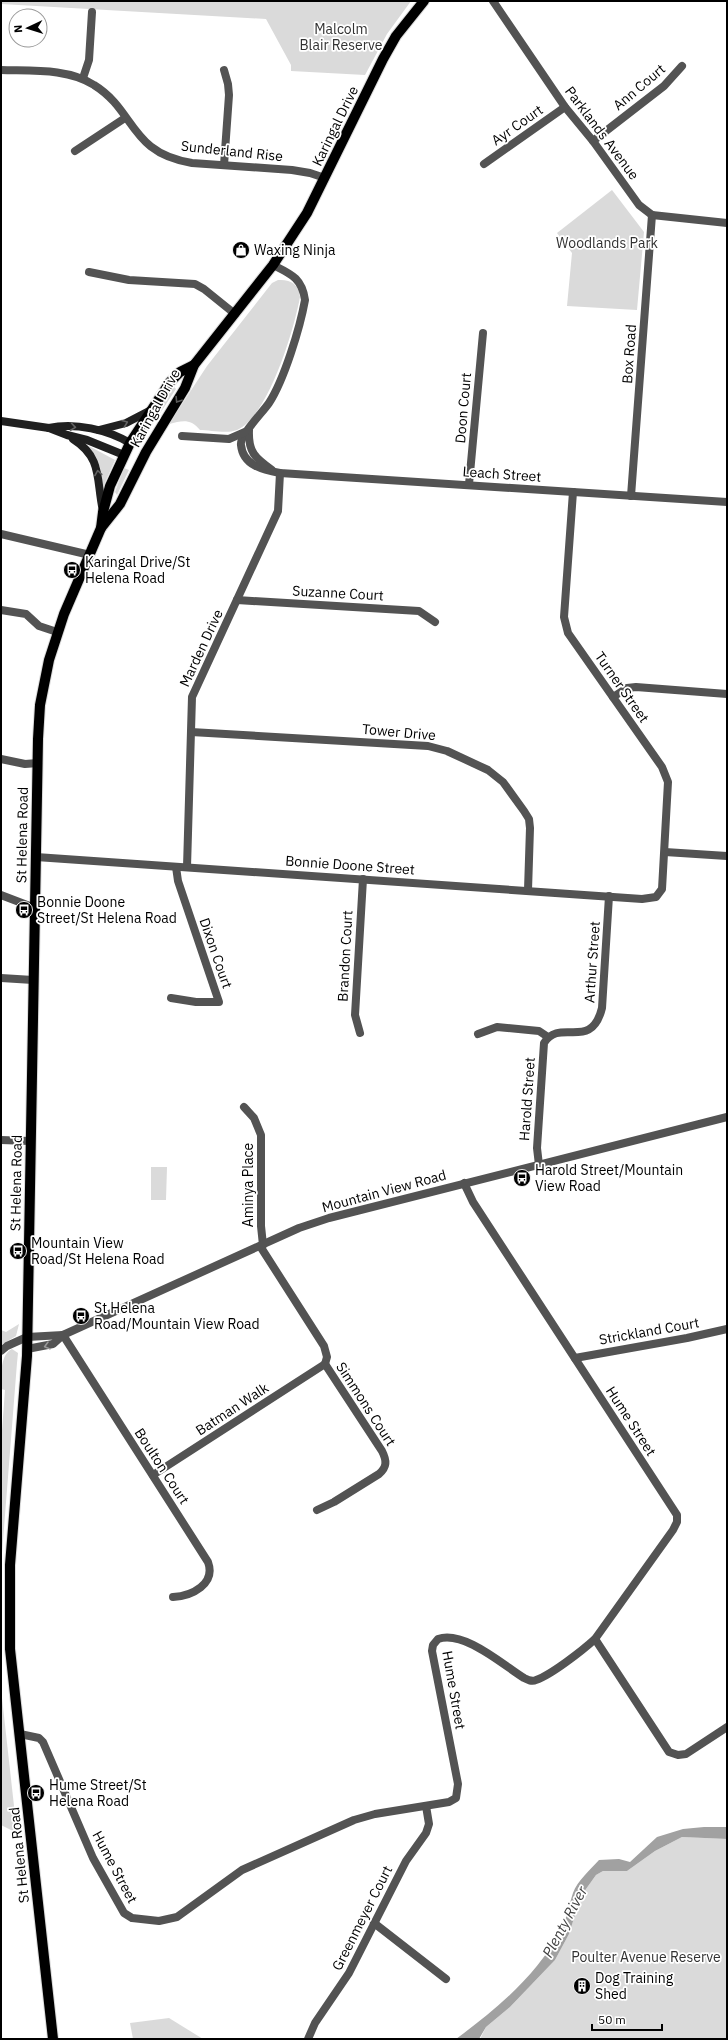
<svg xmlns="http://www.w3.org/2000/svg" width="728" height="2040" font-family="'IBM Plex Sans',sans-serif">
	<style>
		.green { fill: #dadada }
		.water { fill: #a1a1a1 }
		.lines { fill: none; stroke-linecap: round; stroke-linejoin: round }
		.primary-casing { stroke: #dbdbdb; stroke-width: 12 }
		.minor { stroke: #535353; stroke-width: 8 }
		.tertiary { stroke: #535353; stroke-width: 8 }
		.secondary { stroke: #202020; stroke-width: 8 }
		.primary { stroke: #000; stroke-width: 10 }
		.oneway { stroke: #595959 }
		.oneway2 { stroke: #636363 }
		.oneway3 { stroke: #989898 }
		.labels { text-anchor: middle; stroke-width: 3.5; stroke-linejoin: round; paint-order: stroke }
		.park-label { font-size: 14px; fill: #313131; stroke: #fff }
		.street-label { font-size: 14px; fill: #000; stroke: #fff }
		.poi-label { font-size: 14px; fill: #000; stroke: #fff; text-anchor: start }
		.water-label { font-size: 15px; font-style: italic; fill: #424242; stroke: #fff }
	</style>
	<rect width="100%" height="100%" fill="#fff"/>
	<g class="green">
		<polygon points="1,1 411,1 387,34 365,75 291,71 291,65 266,19 1,4"/>
		<polygon points="612,190 644,232 637,310 567,306 572,253 557,233"/>
		<path d="M278 280C290 279 299 284 300 297 294 330 268 417 237 430 227 434 210 430 200 430 190 418 182 421 169 424L207 366 272 283Z"/>
		<polygon points="174,387 176,389 145,436 138,443 142,433"/>
		<polygon points="89,446 115,460 103,487 100,467"/>
		<polygon points="124,468 129,470 117,495 115,492"/>
		<polygon points="151,1167 167,1167 166,1200 151,1200"/>
		<polygon points="19,1324 16,1336 1,1345 1,1330 6,1332"/>
		<path d="M12 1349 18 1353 17 1363 1 1566V1444L5 1390 1 1389C1 1377 0 1354 12 1349Z"/>
		<polygon points="1,1689 17,1833 1,1825"/>
		<polygon points="682,1837 727,1839 727,2038 480,2039 486,2027 510,2007 555,1960 569,1934 581,1896 596,1875 603,1871 627,1871 655,1851"/>
		<polygon points="169,2018 203,2039 133,2039 130,2023"/>
	</g>
	<path class="water" d="M704 1827H727V1839L682 1837 655 1851 627 1871H603L596 1875 581 1896 569 1934 555 1960 510 2007 486 2027 479 2039H456C497 2009 537 1975 561 1930 567 1918 569 1905 573 1893 577 1881 591 1869 599 1860L619 1859 630 1862 657 1837 683 1829Z"/>
	<g class="lines">
		<g class="primary-casing">
			<g id="primary">
				<polyline points="101,528 120,504 146,452 185,388 194,365 273,265 307,213 383,59 396,36 424,1"/>
				<polyline points="53,2039 10,1649 10,1565 27,1356 38,739 40,705 49,660 64,614 101,528 103,512 110,486 130,443 170,382 180,372 194,365"/>
			</g>
		</g>
		<g class="minor">
			<polyline points="493,1 565,107 593,141 639,205 652,215 727,223"/>
			<path d="M1 70C31 71 68 68 94 85 136 111 129 153 192 163L292 170 310 173 325 178"/>
			<polyline points="224,70 228,84 229,95 224,165"/>
			<polyline points="83,78 89,60 92,12"/>
			<polyline points="593,141 664,86 682,66"/>
			<polyline points="75,151 125,118"/>
			<polyline points="484,164 565,107"/>
			<path d="M273 265C291 274 302 278 305 300 300 328 284 380 269 403 263 412 239 436 241 445 243 466 264 470 280 473L727 502"/>
			<polyline points="89,272 129,280 195,284 204,289 235,314"/>
			<path d="M249 430C248 452 255 458 272 470"/>
			<polyline points="182,436 229,439 245,432"/>
			<polyline points="469,484 483,333"/>
			<polyline points="631,496 652,215"/>
			<polyline points="1,534 90,555"/>
			<polyline points="237,600 419,611 435,622"/>
			<polyline points="1,610 26,614 39,626 57,632"/>
			<polyline points="613,697 627,688 636,687 727,694"/>
			<polyline points="191,732 428,746 447,751 488,770 503,782 524,811 529,819 530,828 528,890"/>
			<polyline points="1,759 25,764 38,763"/>
			<polyline points="665,852 727,856"/>
			<polyline points="36,857 642,899 656,897 662,889 668,782 662,767 568,633 564,617 573,492"/>
			<polyline points="187,867 192,697 278,511 280,473"/>
			<polyline points="1,895 35,908"/>
			<polyline points="1,978 33,980"/>
			<polyline points="171,998 196,1002 219,1002 178,881 176,867"/>
			<polyline points="360,1033 355,1015 363,879"/>
			<polyline points="478,1034 497,1027 539,1031 548,1037"/>
			<polyline points="244,1107 254,1118 261,1135 261,1226 263,1245"/>
			<path d="M539 1165 537 1148 544 1043C560 1017 591 1052 602 1008L609 896"/>
			<polyline points="260,1246 324,1346 327,1357 325,1364"/>
			<path d="M63 1335 208 1562C216 1584 192 1596 173 1597"/>
			<polyline points="1,1351 7,1346 27,1337"/>
			<polyline points="575,1358 687,1338 727,1329"/>
			<polyline points="153,1475 325,1364"/>
			<path d="M317 1510 334 1502 379 1474C387 1467 387 1461 382 1451L325 1364"/>
			<polyline points="595,1639 669,1752 678,1755 686,1754 727,1727"/>
			<path d="M20 1734 39 1738 43 1742 93 1858 124 1913 132 1918 159 1921 177 1917 242 1870 354 1820 375 1814 449 1802 456 1798 458 1784 432 1651 433 1645 438 1639C464 1630 503 1665 524 1678 528 1680 532 1682 536 1680 551 1675 583 1650 595 1639L673 1530 677 1522V1515L473 1202 464 1183"/>
			<polyline points="374,1923 446,1979"/>
			<polyline points="308,2039 315,2023 349,1973 406,1861 426,1833 429,1824 426,1806"/>
		</g>
		<g class="tertiary">
			<polyline points="1,1140 30,1141"/>
			<polyline points="27,1337 63,1335"/>
			<polyline points="27,1349 53,1344 63,1335 299,1228 329,1218 727,1117"/>
		</g>
		<g class="secondary">
			<polyline points="1,421 49,428 67,435 87,440 124,455"/>
			<path d="M49 428C75 422 108 430 130 443"/>
			<polyline points="99,430 126,423 151,410"/>
			<path d="M73 439C103 458 96 480 103 511"/>
		</g>
		<use href="#primary" class="primary"/>
	</g>
	<defs><path id="oneway-chevron" d="M-2-3.5L2.5 0L-2 3.5" fill="none" stroke-width="1.6" stroke-linecap="round" stroke-linejoin="round"/></defs>
	<use class="oneway" href="#oneway-chevron" transform="translate(178 400) rotate(122)"/>
	<g class="oneway2">
		<use href="#oneway-chevron" transform="translate(125 423) rotate(-22)"/>
		<use href="#oneway-chevron" transform="translate(73 427) rotate(8)"/>
		<use href="#oneway-chevron" transform="translate(98 473) rotate(-99)"/>
	</g>
	<use class="oneway3" href="#oneway-chevron" transform="translate(47 1346) rotate(165)"/>
	<defs>
		<g id="shop-disc" transform="scale(0.9)"><circle r="9.5" fill="#000" stroke="#fff"/><path d="M-5-2.5h2.3a2.7 3.5 0 0 1 5.4 0H5L5.5 6h-11ZM-1.5-2.5h3a1.5 2.3 0 0 0-3 0Z" fill="#fff"/></g>
		<g id="bus-disc" transform="scale(0.9)"><circle r="9.5" fill="#000" stroke="#fff"/><path d="M-5-6H5V4H4V6H2V4H-2V6H-4V4H-5ZM-3.5-4V0h7V-4ZM-3.5 1.2v1.5H-2V1.2ZM2 1.2v1.5H3.5V1.2Z" fill="#fff"/></g>
		<g id="building-disc" transform="scale(0.9)"><circle r="9.5" fill="#000" stroke="#fff"/><path d="M-4-6H4V6H1V3H-1V6H-4ZM-2.5-4.3h1.7v1.8h-1.7ZM.8-4.3h1.7v1.8H.8ZM-2.5-1h1.7V.8h-1.7ZM.8-1h1.7V.8H.8Z" fill="#fff"/></g>
	</defs>
	<g fill-rule="evenodd">
		<use href="#shop-disc" x="241" y="250"/>
		<use href="#bus-disc" x="72" y="570"/>
		<use href="#bus-disc" x="24" y="910"/>
		<use href="#bus-disc" x="522" y="1178"/>
		<use href="#bus-disc" x="18" y="1251"/>
		<use href="#bus-disc" x="81" y="1316"/>
		<use href="#bus-disc" x="36" y="1793"/>
		<use href="#building-disc" x="582" y="1986"/>
	</g>
	<g class="labels">
		<g class="park-label">
			<text x="341" y="34">Malcolm<tspan x="341" dy="16">Blair Reserve</tspan></text>
			<text x="607" y="248">Woodlands Park</text>
			<text x="646" y="1962">Poulter Avenue Reserve</text>
		</g>
		<g class="street-label">
			<text transform="translate(639 87) rotate(-40)" y="5">Ann Court</text>
			<text transform="translate(517 125) rotate(-35)" y="5">Ayr Court</text>
			<text transform="translate(335 126) rotate(-64)" y="5">Karingal Drive</text>
			<text transform="translate(602 133) rotate(53)" y="5">Parklands Avenue</text>
			<text transform="translate(232 151) rotate(6)" y="5">Sunderland Rise</text>
			<text transform="translate(629 354) rotate(-86)" y="5">Box Road</text>
			<text transform="translate(155 408) rotate(-61)" y="5">Karingal Drive</text>
			<text transform="translate(463 408) rotate(-85)" y="5">Doon Court</text>
			<text transform="translate(502 474) rotate(4)" y="5">Leach Street</text>
			<text transform="translate(338 593) rotate(3)" y="5">Suzanne Court</text>
			<text transform="translate(201 648) rotate(-65)" y="5">Marden Drive</text>
			<text transform="translate(622 687) rotate(55)" y="5">Turner Street</text>
			<text transform="translate(399 732) rotate(5)" y="5">Tower Drive</text>
			<text transform="translate(22 835) rotate(-89)" y="5">St Helena Road</text>
			<text transform="translate(350 865) rotate(4)" y="5">Bonnie Doone Street</text>
			<text transform="translate(216 953) rotate(71)" y="5">Dixon Court</text>
			<text transform="translate(345 956) rotate(-87)" y="5">Brandon Court</text>
			<text transform="translate(592 962) rotate(-86)" y="5">Arthur Street</text>
			<text transform="translate(527 1099) rotate(-86)" y="5">Harold Street</text>
			<text transform="translate(16 1183) rotate(-89)" y="5">St Helena Road</text>
			<text transform="translate(248 1185) rotate(-90)" y="5">Aminya Place</text>
			<text transform="translate(384 1191) rotate(-15)" y="5">Mountain View Road</text>
			<text transform="translate(649 1331) rotate(-10)" y="5">Strickland Court</text>
			<text transform="translate(366 1404) rotate(57)" y="5">Simmons Court</text>
			<text transform="translate(232 1409) rotate(-33)" y="5">Batman Walk</text>
			<text transform="translate(631 1421) rotate(57)" y="5">Hume Street</text>
			<text transform="translate(162 1466) rotate(57)" y="5">Boulton Court</text>
			<text transform="translate(454 1690) rotate(80)" y="5">Hume Street</text>
			<text transform="translate(19 1855) rotate(-96)" y="5">St Helena Road</text>
			<text transform="translate(115 1867) rotate(62)" y="5">Hume Street</text>
			<text transform="translate(362 1918) rotate(-63)" y="5">Greenmeyer Court</text>
		</g>
		<g class="poi-label">
			<text x="254" y="255">Waxing Ninja</text>
			<text x="85" y="567">Karingal Drive/St<tspan x="85" dy="16">Helena Road</tspan></text>
			<text x="37" y="907">Bonnie Doone<tspan x="37" dy="16">Street/St Helena Road</tspan></text>
			<text x="535" y="1175">Harold Street/Mountain<tspan x="535" dy="16">View Road</tspan></text>
			<text x="31" y="1248">Mountain View<tspan x="31" dy="16">Road/St Helena Road</tspan></text>
			<text x="94" y="1313">St Helena<tspan x="94" dy="16">Road/Mountain View Road</tspan></text>
			<text x="49" y="1790">Hume Street/St<tspan x="49" dy="16">Helena Road</tspan></text>
			<text x="595" y="1983">Dog Training<tspan x="595" dy="16">Shed</tspan></text>
		</g>
		<g class="water-label">
			<text transform="translate(565 1922) rotate(-62)" y="5">Plenty River</text>
		</g>
	</g>
	<rect width="728" height="2040" fill="none" stroke="#000000" stroke-width="4"/>
	<g transform="translate(28 28) rotate(266)"><circle r="19" fill="#ffffff" stroke="#999999"/>
	<path d="M0-3L7 15L0 10L-7 15Z" fill="#000000"/>
	<text y="-6" font-size="11" font-weight="bold" text-anchor="middle" fill="#000000">N</text>
	</g>
	<path d="M592 2024v6h70v-6" fill="none" stroke="#000000" stroke-width="2"/>
	<text x="598" y="2024" font-size="12" fill="#000000" stroke="#ffffff" stroke-width="3" paint-order="stroke">50 m</text>
</svg>
